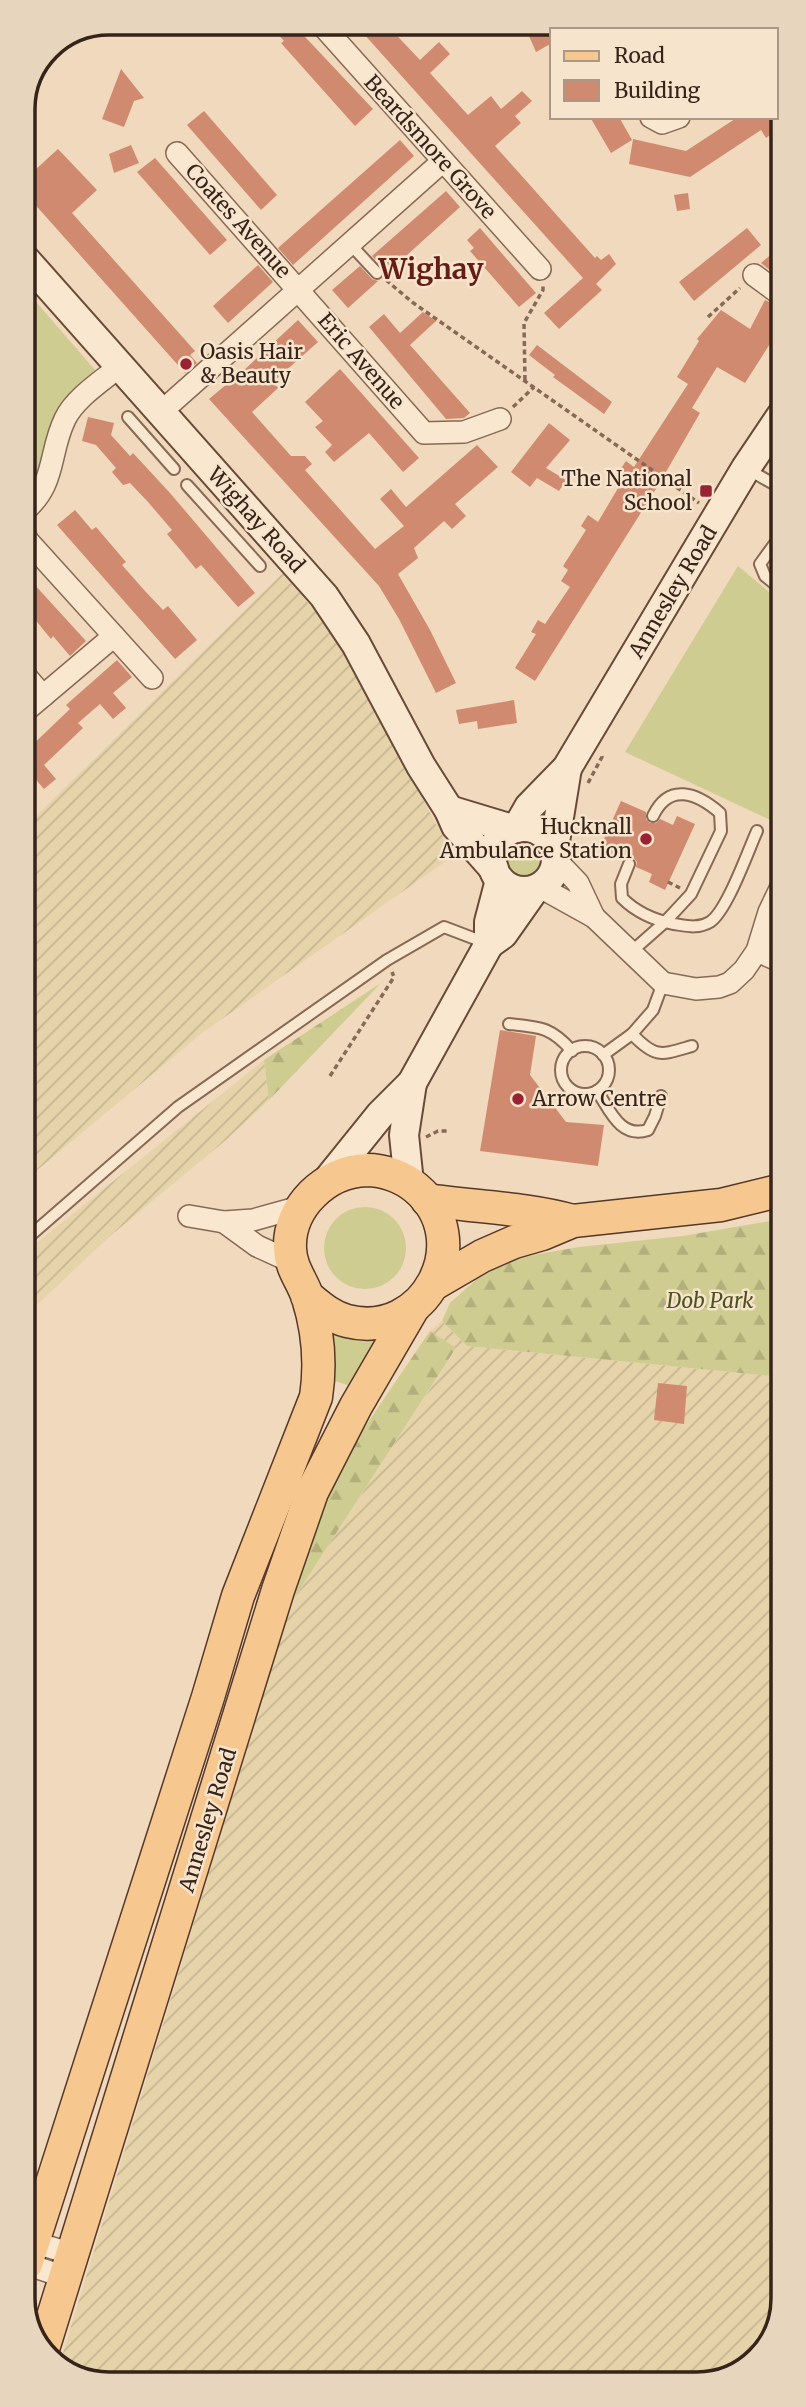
<svg xmlns="http://www.w3.org/2000/svg" width="806" height="2407" font-family="Merriweather,serif">
	<style>
		.farmland { fill: url(#farmland-furrows) }
		.grass { fill: #cecc90 }
		.forest { fill: url(#forest-firs) }
		.building { fill: #d08a6f }
		.lines { fill: none; stroke-linecap: round; stroke-linejoin: round }
		.lane-casing { stroke: #886955; stroke-width: 14 }
		.street-casing { stroke: #886955; stroke-width: 24 }
		.secondary-casing { stroke: #694a38; stroke-width: 32 }
		.primary-casing { stroke: #55382a; stroke-width: 35 }
		.path { stroke: #886955; stroke-width: 3.5; stroke-dasharray: 5 3.5; stroke-linecap: butt }
		.lane { stroke: #fae7cf; stroke-width: 10 }
		.street { stroke: #fae7cf; stroke-width: 21 }
		.secondary { stroke: #fae7cf; stroke-width: 28 }
		.primary { stroke: #f6c890; stroke-width: 32 }
		.poi-dot { fill: #923; stroke: #f7e4cc; stroke-width: 2.5 }
		.labels { text-anchor: middle; stroke-width: 5; stroke-linejoin: round; paint-order: stroke }
		.street-label { font-size: 21px; fill: #36241a; stroke: #f7e4cc }
		.poi-label { font-size: 21px; fill: #36241a; stroke: #f7e4cc; text-anchor: start }
		.park-label { font-size: 21px; font-style: italic; fill: #4d5320; stroke: #f7e4cc }
		.district-label { font-size: 28px; font-weight: bold; fill: #651d18; stroke: #f7e4cc }
		.rim { fill: none; stroke: #36241a; stroke-width: 3.5 }
	</style>
	<defs>
		<pattern id="farmland-furrows" width="10" height="10" patternUnits="userSpaceOnUse" patternTransform="scale(1.75)"><rect width="10" height="10" fill="#e6d3a9"/><path d="M-1 1l2-2M0 10L10 0M9 11l2-2" fill="none" stroke="#c6b591"/></pattern>
		<pattern id="forest-firs" width="22" height="20" patternUnits="userSpaceOnUse" patternTransform="scale(1.75)"><rect width="22" height="20" fill="#cecc90"/><path d="M5 1l3.5 6h-7zM16 11l3.5 6h-7z" fill="#b2af7c"/></pattern>
	</defs>
	<rect width="100%" height="100%" fill="#f0d9bc"/>
	<g class="farmland">
		<polygon points="283,573 336,636 453,856 202,1033 24,1181 24,807 34,818"/>
		<polygon points="264,1060 269,1100 226,1140 110,1236 24,1317 24,1253"/>
		<polygon points="442,1321 467,1346 782,1377 783,2299 765,2351 719,2381 103,2384 59,2366 291,1603 456,1349 430,1331"/>
	</g>
	<g class="grass">
		<polygon points="23,287 95,370 60,405 37,484 23,497"/>
		<polygon points="738,566 781,602 781,825 625,752"/>
		<circle cx="524" cy="860" r="22"/>
		<circle cx="365" cy="1248" r="41"/>
		<polygon points="334,1333 354,1338 373,1338 377,1342 353,1387 329,1379 330,1334"/>
	</g>
	<g class="forest">
		<polygon points="381,983 269,1100 264,1060"/>
		<polygon points="782,1219 782,1377 467,1346 442,1321 450,1303 478,1278 516,1258 579,1247 683,1236"/>
		<polygon points="430,1331 456,1348 291,1603 316,1521 352,1446"/>
	</g>
	<g class="building">
		<polygon points="268,23 292,23 373,109 355,126 281,43 284,41"/>
		<polygon points="354,23 385,23 420,60 439,42 450,54 430,73 468,115 491,96 501,109 522,91 532,101 515,116 521,123 495,146 595,258 597,256 601,260 609,254 616,264 596,284 602,290 559,329 544,313 583,278"/>
		<polygon points="533,23 552,23 552,43 536,52 525,27"/>
		<polygon points="121,69 144,98 134,101 124,127 102,119"/>
		<polygon points="204,111 277,195 261,210 187,125"/>
		<polygon points="590,117 619,117 632,140 611,153"/>
		<polygon points="738,117 780,117 780,128 766,138 761,130 690,177 629,164 633,139 686,151"/>
		<polygon points="400,140 414,156 293,265 278,248"/>
		<polygon points="131,145 139,163 114,173 109,154"/>
		<polygon points="58,149 97,190 72,213 195,351 190,355 197,363 185,373 23,191 23,157 35,170"/>
		<polygon points="155,158 227,240 210,255 137,172"/>
		<polygon points="446,191 460,207 385,275 383,268 372,256"/>
		<polygon points="688,193 690,209 677,211 674,195"/>
		<polygon points="480,228 536,293 519,307 470,251 474,248 467,240"/>
		<polygon points="747,228 761,245 694,301 679,282"/>
		<polygon points="781,246 781,264 772,272 761,263"/>
		<polygon points="258,265 273,282 228,323 213,306"/>
		<polygon points="360,266 372,279 378,281 348,308 332,290"/>
		<polygon points="765,300 781,308 781,339 775,336 745,383 717,367 692,408 700,413 659,484 535,681 515,668 536,634 531,632 538,620 545,624 570,587 561,581 568,570 563,566 586,530 581,526 588,515 598,522 624,478 617,474 626,461 634,467 688,384 677,377 699,341 697,339 721,310 750,329"/>
		<polygon points="423,312 436,321 410,345 470,413 464,418 446,419 369,327 384,314 400,333"/>
		<polygon points="298,320 318,342 273,382 278,388 252,412 291,456 305,456 312,464 305,470 375,549 404,526 380,499 391,489 406,507 477,445 498,467 455,504 466,516 452,529 444,521 414,548 418,558 398,574 430,630 456,683 436,693 399,619 379,586 209,399 227,384 228,385"/>
		<polygon points="537,345 612,402 604,414 553,377 555,375 529,355"/>
		<polygon points="340,369 419,458 403,472 369,433 334,462 325,452 332,445 315,427 323,421 305,402"/>
		<polygon points="88,417 114,423 111,435 130,456 133,453 170,493 255,593 238,607 201,565 196,569 183,553 167,534 172,530 148,502 130,483 123,485 112,472 116,468 96,445 82,441"/>
		<polygon points="549,423 570,440 546,468 566,480 559,491 537,478 530,487 511,472"/>
		<polygon points="75,510 92,530 96,527 126,562 122,565 145,591 163,610 168,606 197,640 175,659 57,525"/>
		<polygon points="23,572 86,641 70,656 53,636 51,639 24,606"/>
		<polygon points="117,660 132,677 113,693 126,708 113,719 100,704 78,723 83,728 44,765 56,779 44,789 32,775 24,782 24,753 70,709 66,705"/>
		<polygon points="514,700 517,723 478,729 477,721 459,724 456,710"/>
		<polygon points="621,801 646,812 646,819 650,823 656,823 660,819 673,825 677,816 695,824 665,890 649,882 652,874 636,867 637,862 633,857 627,856 622,860 599,850"/>
		<polygon points="500,1030 536,1036 530,1075 566,1122 604,1125 598,1166 480,1151"/>
		<polygon points="658,1383 687,1386 684,1424 654,1420"/>
	</g>
	<g class="lines">
		<g class="lane-casing">
			<g id="lane">
				<polyline points="350,244 377,273"/>
				<polyline points="128,417 174,469"/>
				<polyline points="747,469 781,488"/>
				<polyline points="187,485 260,566"/>
				<polyline points="781,535 760,564 765,576 781,589"/>
				<path d="M629 864 621 884 622 898C636 912 653 920 674 924 687 926 698 929 710 922 727 911 748 851 757 831"/>
				<path d="M631 952 665 922 691 894 721 831 720 813C697 793 669 782 653 816"/>
				<path d="M509 1024C540 1027 551 1027 572 1051"/>
				<path d="M632 1034C656 1059 661 1055 692 1046"/>
				<circle cx="585" cy="1070" r="24"/>
				<polyline points="603,1055 632,1034 653,1010 663,983"/>
				<path d="M597 1091C610 1110 620 1139 648 1130L655 1116 661 1096"/>
				<polyline points="24,1241 178,1107 387,960 444,927 486,943"/>
			</g>
		</g>
		<g class="street-casing">
			<g id="street">
				<polyline points="594,23 598,30"/>
				<polyline points="321,24 540,269"/>
				<polyline points="651,117 662,123 679,117"/>
				<polyline points="177,153 424,433 464,432 500,419"/>
				<polyline points="754,275 781,295"/>
				<polyline points="161,412 443,161"/>
				<path d="M23 512C57 484 48 454 65 419 75 398 102 381 120 366"/>
				<polyline points="23,531 28,541 152,678"/>
				<polyline points="24,674 43,696"/>
				<polyline points="24,712 114,636"/>
				<polyline points="556,860 578,883 594,917"/>
				<polyline points="540,887 594,917 663,983 696,989 719,987 730,983 744,970 757,951 769,912 781,887"/>
				<polyline points="757,951 782,962"/>
				<polyline points="189,1216 224,1222 253,1220 303,1206"/>
				<polyline points="224,1222 257,1246 292,1262"/>
				<polyline points="25,2240 73,2254"/>
				<polyline points="26,2264 65,2277"/>
			</g>
		</g>
		<g class="secondary-casing">
			<g id="secondary">
				<polyline points="23,257 324,596 356,644 421,766 449,810 456,826 494,869"/>
				<polyline points="449,810 512,829"/>
				<circle cx="524" cy="859" r="32"/>
				<polyline points="517,828 529,807 567,768 746,468 781,416"/>
				<polyline points="554,848 567,768"/>
				<polyline points="489,944 503,934 534,890"/>
				<polyline points="326,1182 380,1115 412,1083 489,944 489,922 500,880"/>
				<polyline points="409,1183 404,1135 412,1083"/>
			</g>
		</g>
		<g class="primary-casing">
			<g id="primary">
				<path d="M427 1200C476 1207 526 1208 573 1221"/>
				<polyline points="434,1284 482,1256 514,1242 542,1234 573,1221 721,1205 782,1190"/>
				<path d="M26 2264 208 1697 238 1596 316 1397C321 1364 318 1330 308 1298 302 1280 291 1269 290 1249 288 1207 326 1171 367 1170 384 1170 403 1177 416 1188 478 1240 425 1341 347 1321 331 1317 319 1306 307 1296"/>
				<polyline points="43,2349 278,1590 312,1492 356,1406 413,1308"/>
			</g>
		</g>
		<g class="path">
			<polyline points="386,280 412,302 699,503"/>
			<polyline points="708,317 740,288"/>
			<polyline points="525,380 524,323 543,290 543,286"/>
			<polyline points="513,407 534,387"/>
			<polyline points="588,783 602,757 601,753"/>
			<polyline points="668,882 680,888"/>
			<polyline points="330,1076 394,977 392,972"/>
			<polyline points="426,1137 438,1131 447,1131"/>
		</g>
		<use href="#lane" class="lane"/>
		<use href="#street" class="street"/>
		<use href="#secondary" class="secondary"/>
		<use href="#primary" class="primary"/>
	</g>
	<g class="poi-dot">
		<circle cx="186" cy="364" r="7"/>
		<rect x="699" y="484" width="14" height="14" rx="3.5"/>
		<circle cx="646" cy="839" r="7"/>
		<circle cx="518" cy="1099" r="7"/>
	</g>
	<g class="labels">
		<g class="street-label">
			<text transform="translate(430 147) rotate(48)" y="7">Beardsmore Grove</text>
			<text transform="translate(238 221) rotate(48)" y="7">Coates Avenue</text>
			<text transform="translate(361 361) rotate(49)" y="7">Eric Avenue</text>
			<text transform="translate(256 520) rotate(48)" y="7">Wighay Road</text>
			<text transform="translate(673 592) rotate(-59)" y="7">Annesley Road</text>
			<text transform="translate(208 1820) rotate(-73)" y="7">Annesley Road</text>
		</g>
		<g class="poi-label">
			<text x="200" y="359">Oasis Hair<tspan x="200" dy="24">&amp; Beauty</tspan></text>
			<text x="692" y="486" text-anchor="end">The National<tspan x="692" dy="24">School</tspan></text>
			<text x="632" y="834" text-anchor="end">Hucknall<tspan x="632" dy="24">Ambulance Station</tspan></text>
			<text x="532" y="1106">Arrow Centre</text>
		</g>
		<g class="park-label">
			<text x="710" y="1308">Dob Park</text>
		</g>
		<g class="district-label">
			<text x="431" y="279">Wighay</text>
		</g>
	</g>
	<path d="M0 0H806V2407H0ZM109 35H697A74 74 0 0 1 771 109V2298A74 74 0 0 1 697 2372H109A74 74 0 0 1 35 2298V109A74 74 0 0 1 109 35Z" fill="#e8d5be" fill-rule="evenodd"/>
	<path class="rim" d="M109 35H697A74 74 0 0 1 771 109V2298A74 74 0 0 1 697 2372H109A74 74 0 0 1 35 2298V109A74 74 0 0 1 109 35Z"/>
	<rect x="550" y="28" width="228" height="91" fill="#f7e4cc" stroke="#aa9785" stroke-width="2"/>
	<rect x="564" y="51" width="35" height="10" fill="#f6c890" stroke="#aa9785" stroke-width="2"/>
	<text x="614" y="63" font-size="21" fill="#36241a">Road</text>
	<rect x="564" y="80" width="35" height="21" fill="#d08a6f" stroke="#aa9785" stroke-width="2"/>
	<text x="614" y="98" font-size="21" fill="#36241a">Building</text>
</svg>
